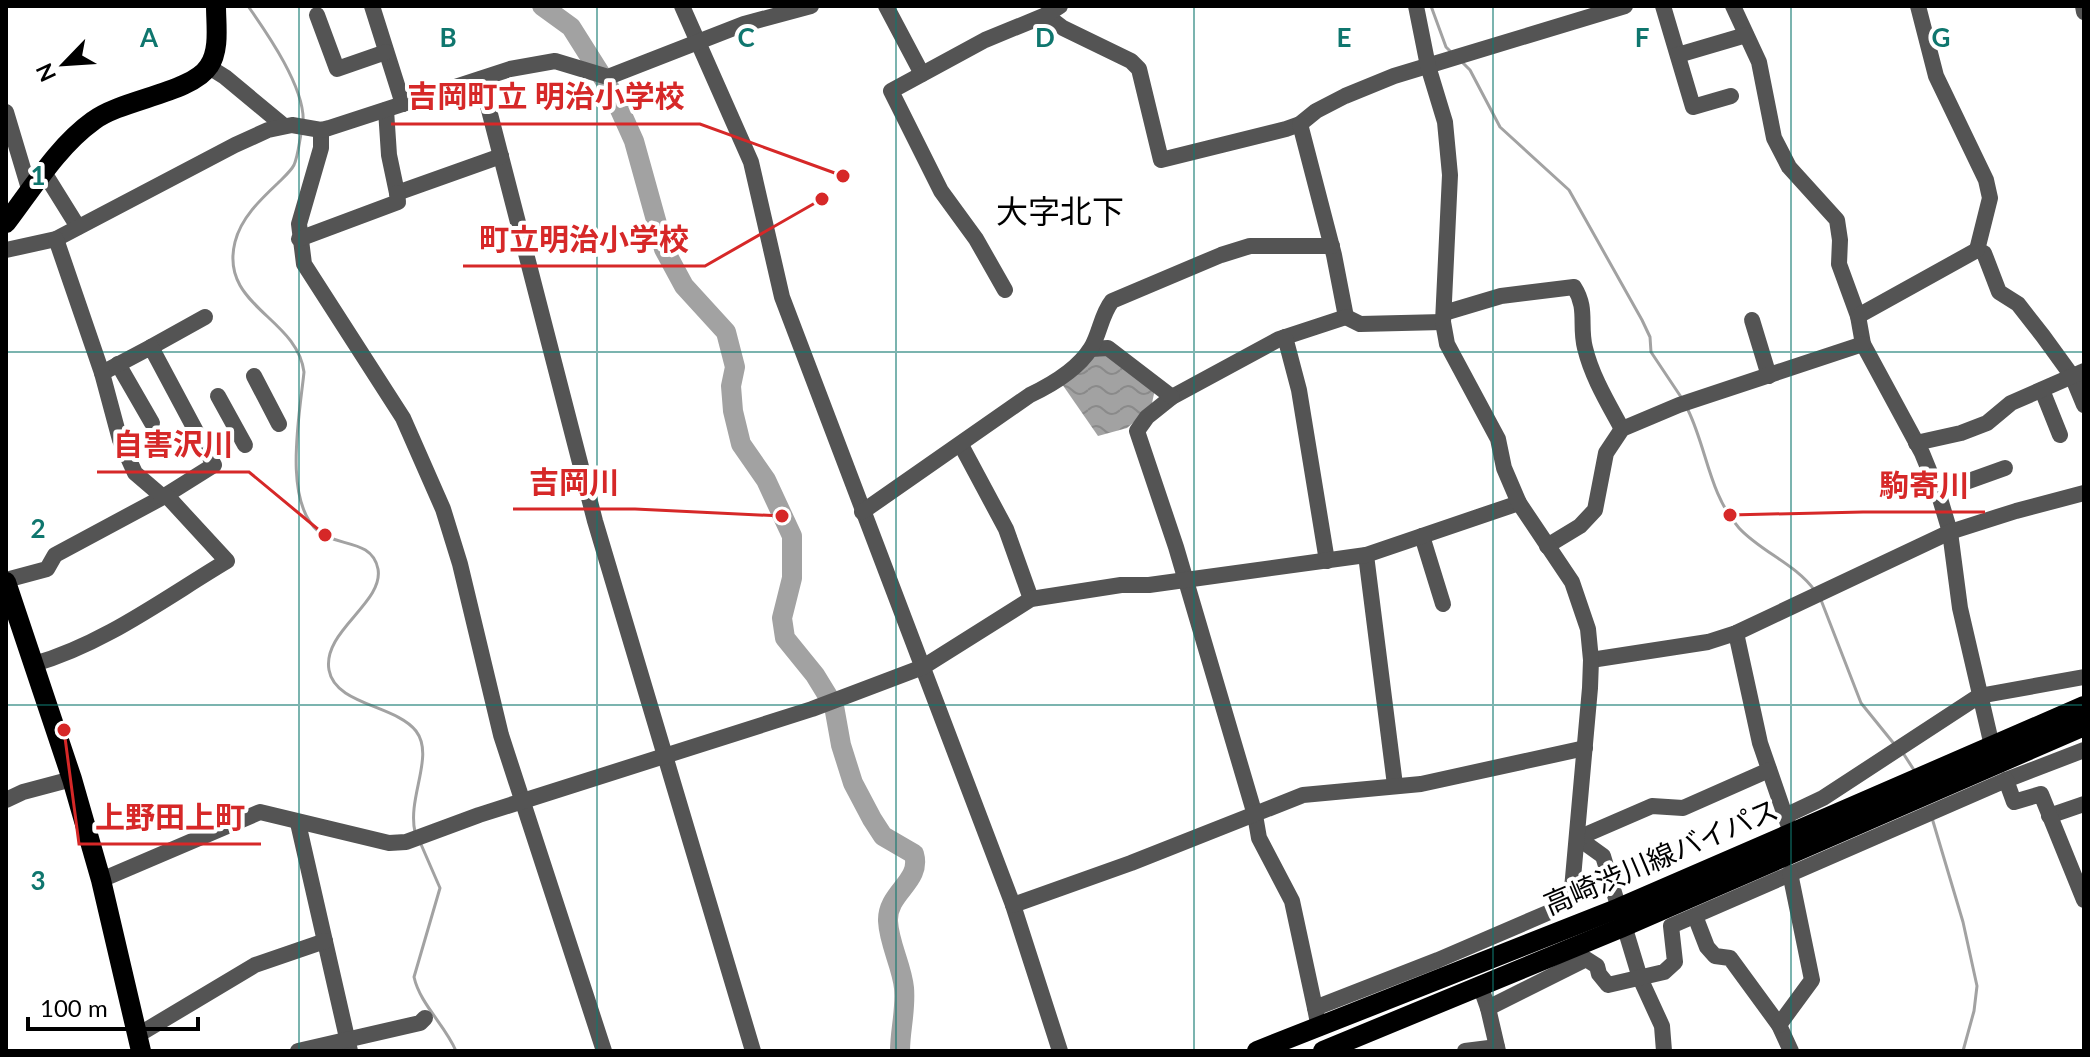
<svg xmlns="http://www.w3.org/2000/svg" width="2090" height="1057" font-family="Lato,'Noto Sans JP',sans-serif">
	<style>
		.water { fill: url(#water-waves) }
		.lines { fill: none; stroke-linecap: round; stroke-linejoin: round }
		.stream { stroke: #a2a2a2; stroke-width: 3 }
		.river { stroke: #a2a2a2; stroke-width: 20 }
		.minor { stroke: #545454; stroke-width: 16 }
		.major { stroke: #000; stroke-width: 20 }
		.grid { fill: none; stroke: #0f766e; stroke-width: 2; stroke-opacity: 0.55 }
		.labels { text-anchor: middle; stroke-width: 8; stroke-linejoin: round; paint-order: stroke }
		.street-label { font-size: 28px; fill: #000; stroke: #fff }
		.quarter-label { font-size: 32px; fill: #000; stroke: #fff }
		.grid-label { font-size: 26px; text-anchor: middle; font-weight: bold; fill: #0f766e; stroke: #fff; stroke-width: 8; stroke-linejoin: round; paint-order: stroke }
		.leader { fill: none; stroke: #d62828; stroke-width: 3 }
		.callout-dot { fill: #d62828; stroke: #fff; stroke-width: 3 }
		.callout-label { font-size: 30px; text-anchor: middle; font-weight: bold; fill: #d62828; stroke: #fff; stroke-width: 8; stroke-linejoin: round; paint-order: stroke }
	</style>
	<defs>
		<pattern id="water-waves" width="16" height="10" patternUnits="userSpaceOnUse" patternTransform="scale(2)"><rect width="16" height="10" fill="#a2a2a2"/><path d="M0 5q4-4 8 0t8 0" fill="none" stroke="#8a8a8a"/></pattern>
	</defs>
	<rect width="100%" height="100%" fill="#fff"/>
	<polygon class="water" points="1096,350 1108,351 1155,389 1151,408 1127,428 1098,436 1062,384"/>
	<g class="lines">
		<g class="stream">
			<path d="M248 6C267 33 306 89 303 123"/>
			<polyline points="1431,6 1446,47 1451,52"/>
			<polyline points="1463,63 1470,70 1500,127 1569,190 1642,320 1650,337 1651,352 1683,400"/>
			<path d="M301 134C299 144 298 156 294 165 291 171 283 178 278 183 260 200 241 218 235 242 219 306 297 317 304 372 300 413 282 502 319 532 338 547 372 539 378 569 384 603 322 631 329 670 335 705 396 705 416 731 435 756 407 797 415 832"/>
			<path d="M1688 410C1707 449 1709 494 1739 528 1761 552 1796 564 1815 591"/>
			<polyline points="1821,600 1861,703 1895,745"/>
			<polyline points="1903,753 1914,770"/>
			<polyline points="1932,818 1963,922 1977,986 1974,1011 1963,1051"/>
			<path d="M420 842 440 888 414 977C420 1004 445 1025 456 1051"/>
		</g>
		<path class="river" d="M542 6 571 27 612 92 634 141 664 249 684 286 726 332 735 367 731 386 733 411 741 444 766 480 792 536V578L782 618 785 638 815 675 834 706 841 745 853 783 872 819 883 836 914 854C922 882 887 892 888 921 889 944 902 966 904 988 906 1010 900 1030 900 1051"/>
		<g class="minor">
			<polyline points="372,6 403,104"/>
			<polyline points="682,6 751,162 782,297 1013,905 1060,1051"/>
			<polyline points="886,6 922,74"/>
			<polyline points="1663,6 1693,107 1731,96"/>
			<polyline points="1733,6 1759,62 1774,138 1789,167 1837,220 1840,240 1839,264 1858,316 1863,344 1922,453 1938,492 1950,532 1960,608 1992,746"/>
			<polyline points="1918,6 1936,76 1986,180 1990,198 1977,250 1984,253 1999,292 2018,304 2043,336 2072,376 2084,405"/>
			<polyline points="2083,6 2084,12"/>
			<polyline points="317,15 337,69 386,52"/>
			<polyline points="1046,15 1063,28 1131,61 1139,69 1161,160 1286,129 1300,124 1316,111 1345,96 1394,76 1625,6"/>
			<polyline points="1678,55 1746,35"/>
			<polyline points="209,67 225,77 284,126"/>
			<polyline points="481,79 595,521 753,1051"/>
			<polyline points="386,110 389,155 397,193 501,156"/>
			<polyline points="6,112 30,192"/>
			<polyline points="1300,124 1334,255 1346,317 1279,339 1172,397 1147,417 1137,431 1176,547 1255,815 1259,838 1292,901 1315,1008"/>
			<polyline points="321,130 321,148 299,224 304,264 403,418 443,509 460,564 501,735 604,1051"/>
			<polyline points="45,174 78,227"/>
			<polyline points="299,239 398,202 397,193"/>
			<polyline points="6,250 56,239 235,145 268,130 292,125 321,130 329,128 510,69 555,61 608,77 744,24 811,6"/>
			<polyline points="1005,290 976,239 941,191 891,91 985,40 1046,15 1060,6"/>
			<path d="M1444 313 1501 296 1574 287C1588 309 1579 325 1585 348 1592 377 1608 403 1622 429"/>
			<polyline points="1858,316 1977,250"/>
			<polyline points="1346,317 1360,324 1443,322"/>
			<polyline points="1752,320 1769,376"/>
			<polyline points="1285,337 1299,390 1327,561"/>
			<polyline points="151,347 205,317"/>
			<polyline points="1091,349 1108,348 1172,397"/>
			<polyline points="118,364 152,423"/>
			<polyline points="254,376 279,424"/>
			<polyline points="2042,390 2060,435"/>
			<polyline points="218,396 245,445"/>
			<polyline points="1916,443 1961,433 1987,423 2011,403 2084,371"/>
			<polyline points="961,445 1006,529 1031,599"/>
			<polyline points="1938,492 2005,468"/>
			<path d="M862 512 1030 395C1051 385 1078 369 1091 348 1100 333 1101 315 1112 301L1221 255 1250 246H1332"/>
			<polyline points="1422,536 1443,604"/>
			<polyline points="1547,546 1580,526 1595,510 1606,453 1622,429 1679,405 1863,344"/>
			<polyline points="1366,555 1395,785"/>
			<polyline points="6,580 47,569 55,555 163,497 214,465 151,347 102,373"/>
			<polyline points="1736,633 1760,743 1788,824"/>
			<polyline points="1591,660 1708,642 1736,633 1950,532 2016,511 2084,493"/>
			<path d="M34 664C104 644 165 598 227 561L168 497H163L135 473 120 440 102 373 56 239"/>
			<polyline points="2006,780 2084,750"/>
			<polyline points="6,800 23,792 72,779"/>
			<polyline points="1785,816 1823,798 1979,696 2084,677"/>
			<polyline points="2049,816 2084,804"/>
			<polyline points="298,823 350,1051"/>
			<polyline points="1578,838 1603,856 1640,978 1662,1026 1664,1051"/>
			<polyline points="1578,838 1652,806 1683,808 1769,770"/>
			<polyline points="101,880 260,812 389,843 406,842 479,815 812,709 923,667 1031,599 1121,585 1149,585 1366,555 1519,503"/>
			<polyline points="1013,905 1131,863 1303,795 1421,784 1585,748"/>
			<polyline points="1695,916 1707,947 1715,956 1730,958 1779,1025 1791,1051"/>
			<polyline points="1481,988 1488,1008 1586,959 1597,966 1599,974 1608,985 1664,972 1675,962 1671,926 2006,780 2014,802 2041,794 2084,900"/>
			<polyline points="1488,1008 1498,1051"/>
			<polyline points="1779,1025 1812,980 1790,873"/>
			<polyline points="1319,1028 1315,1008 1438,960 1552,911 1567,898 1572,889 1590,688 1591,660 1588,629 1572,582 1519,503 1504,468 1498,439 1447,344 1443,322 1450,175 1445,122 1428,66 1416,6"/>
			<polyline points="138,1035 255,965 325,941"/>
			<polyline points="298,1051 420,1023 425,1018"/>
			<polyline points="1465,1051 1497,1047"/>
		</g>
		<g class="major">
			<path d="M6 223C32 189 58 146 93 121 122 99 192 93 209 66 220 50 216 25 216 6"/>
			<polyline points="6,582 72,779 101,880 141,1051"/>
			<polyline points="1257,1051 1619,908 2084,706"/>
			<polyline points="1323,1051 1623,927 2084,726"/>
		</g>
	</g>
	<path class="grid" d="M299 6V1051M597 6V1051M896 6V1051M1194 6V1051M1493 6V1051M1791 6V1051M6 352H2084M6 705H2084"/>
	<g class="labels">
		<g class="street-label">
			<text transform="translate(1661 857) rotate(-23)" y="10">高崎渋川線バイパス</text>
		</g>
		<g class="quarter-label">
			<text x="1060" y="223">大字北下</text>
		</g>
	</g>
	<g class="grid-label">
		<text x="149" y="47">A</text>
		<text x="448" y="47">B</text>
		<text x="746" y="47">C</text>
		<text x="1045" y="47">D</text>
		<text x="1344" y="47">E</text>
		<text x="1642" y="47">F</text>
		<text x="1941" y="47">G</text>
		<text x="38" y="185">1</text>
		<text x="38" y="538">2</text>
		<text x="38" y="890">3</text>
	</g>
	<path class="leader" d="M843 176L700 124H391M822 199L705 266H463M325 535L249 472H97M782 516L635 509H513M1730 515L1863 512H1985M64 730L79 844H261"/>
	<g class="callout-dot">
		<circle cx="843" cy="176" r="8"/>
		<circle cx="822" cy="199" r="8"/>
		<circle cx="325" cy="535" r="8"/>
		<circle cx="782" cy="516" r="8"/>
		<circle cx="1730" cy="515" r="8"/>
		<circle cx="64" cy="730" r="8"/>
	</g>
	<g class="callout-label">
		<text x="546" y="107">吉岡町立 明治小学校</text>
		<text x="584" y="250">町立明治小学校</text>
		<text x="173" y="455">自害沢川</text>
		<text x="574" y="493">吉岡川</text>
		<text x="1924" y="496">駒寄川</text>
		<text x="170" y="828">上野田上町</text>
	</g>
	<rect width="2090" height="1057" fill="none" stroke="#000000" stroke-width="16"/>
	<g transform="translate(64 64) rotate(245)" stroke="#ffffff" stroke-width="6" paint-order="stroke">
	<path d="M0-6L14 30L0 20L-14 30Z" fill="#000000"/>
	<text y="-12" font-size="22" font-weight="bold" text-anchor="middle" fill="#000000">N</text>
	</g>
	<path d="M28 1017v12h170v-12" fill="none" stroke="#000000" stroke-width="4"/>
	<text x="40" y="1017" font-size="24" fill="#000000" stroke="#ffffff" stroke-width="6" paint-order="stroke">100 m</text>
</svg>
